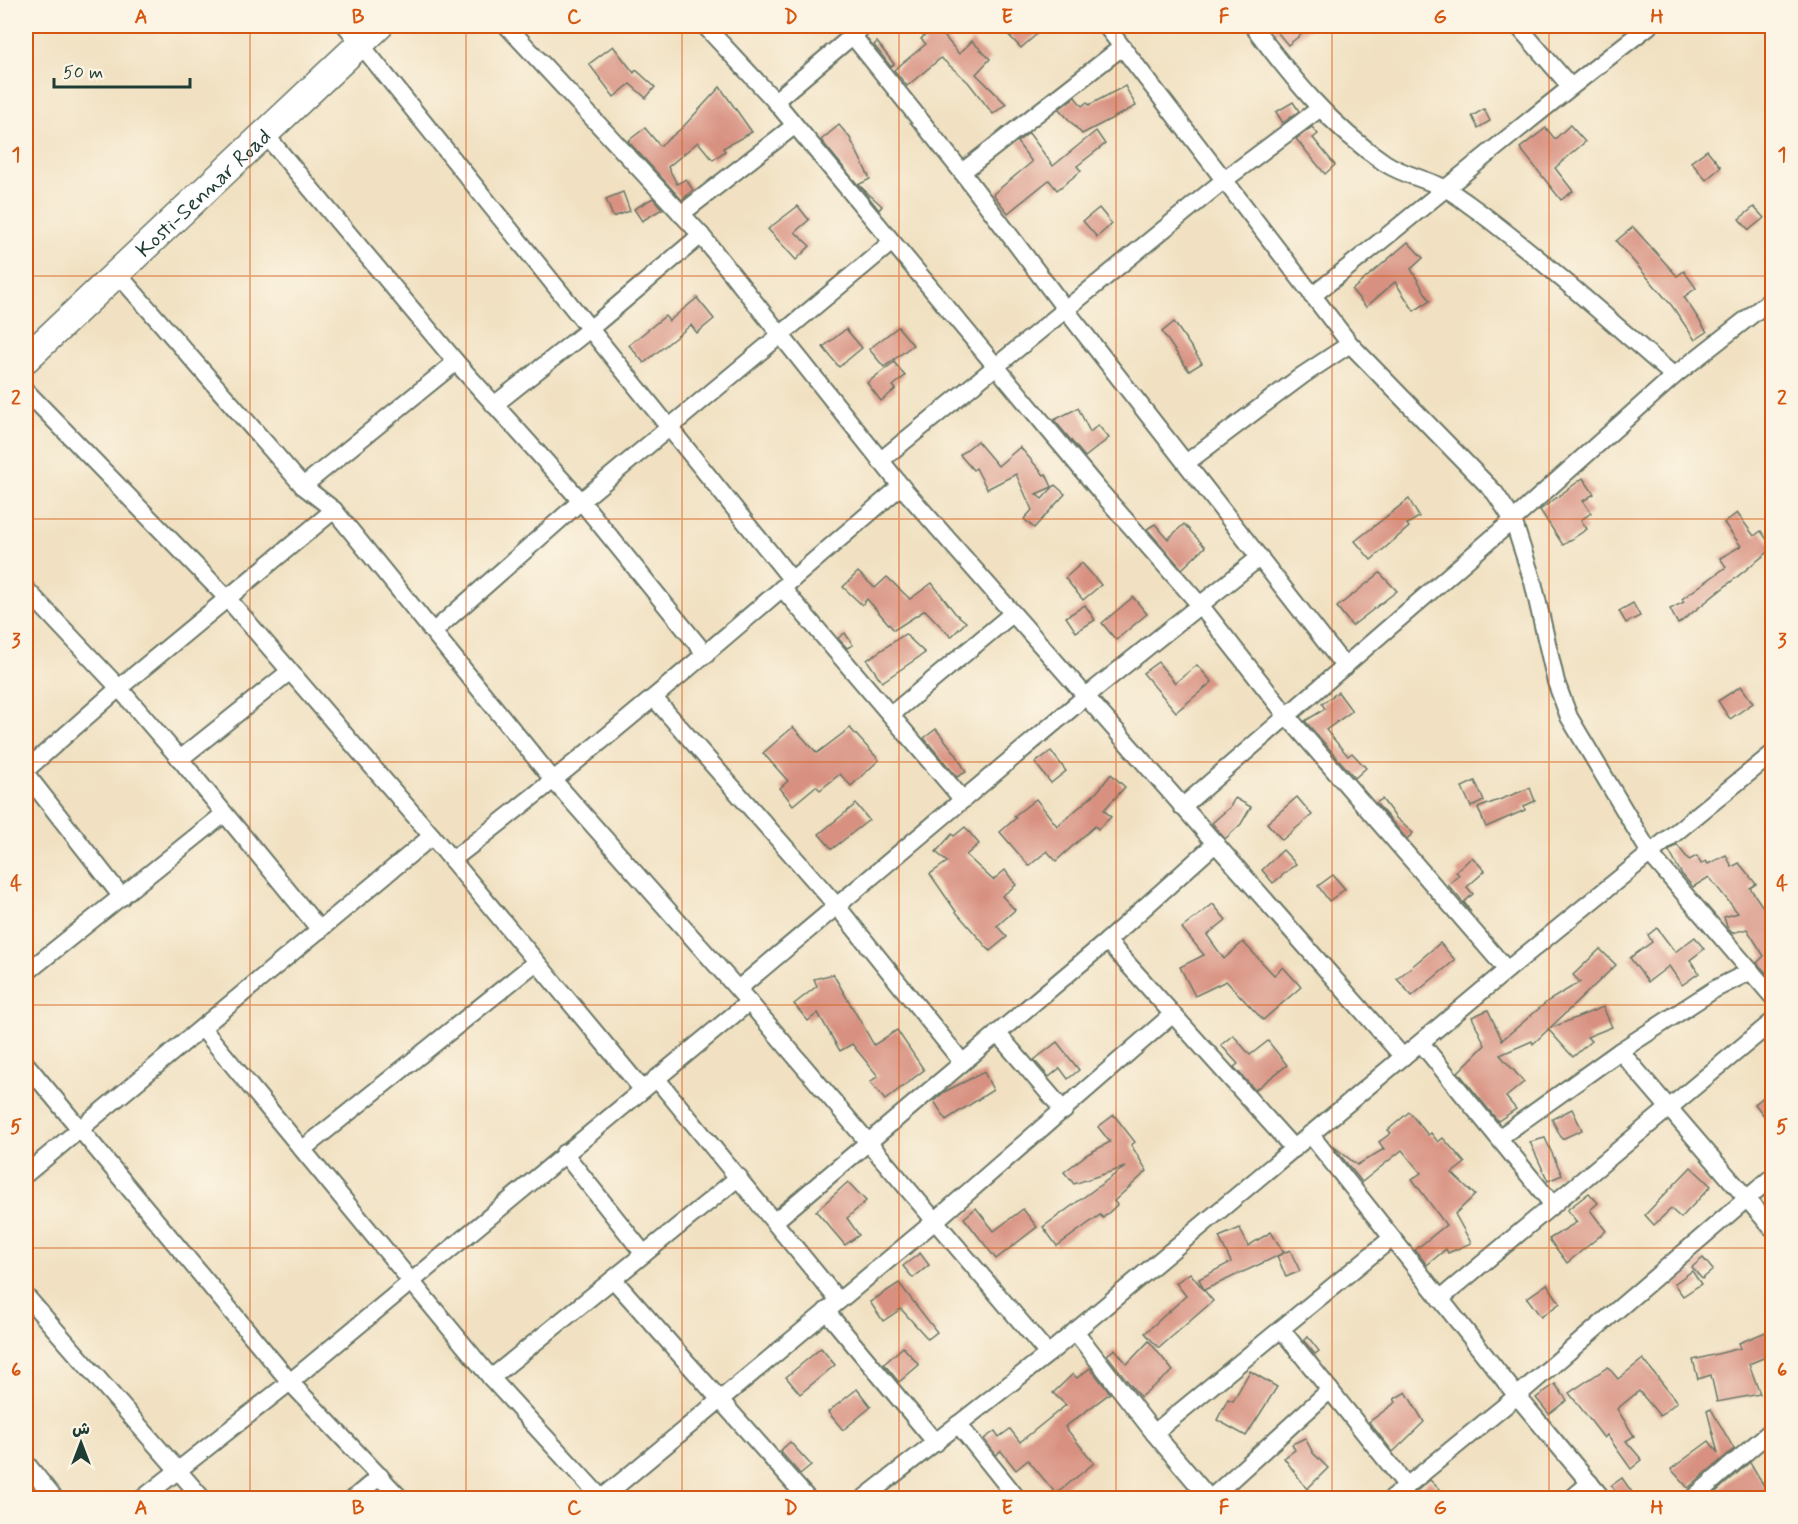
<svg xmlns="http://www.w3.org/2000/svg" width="1798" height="1524" font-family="Mynerve,'Playpen Sans Arabic',sans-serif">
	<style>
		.building { fill: #d89181 }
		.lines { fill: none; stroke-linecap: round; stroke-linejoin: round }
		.minor-casing { stroke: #687666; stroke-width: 20 }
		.trunk-casing { stroke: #687666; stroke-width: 30 }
		.minor { stroke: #fff; stroke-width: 16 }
		.trunk { stroke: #fff; stroke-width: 27 }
		.grid { fill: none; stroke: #d45610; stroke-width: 1.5; stroke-opacity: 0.55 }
		.labels { text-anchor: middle; stroke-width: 5; stroke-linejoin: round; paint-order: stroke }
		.street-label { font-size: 22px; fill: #1f3d34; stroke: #fcf5e5 }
		.neatline { fill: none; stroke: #d45610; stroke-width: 2 }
		.grid-label { font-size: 20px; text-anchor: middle; font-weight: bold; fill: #d45610 }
	</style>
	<rect width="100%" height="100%" fill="#fcf5e5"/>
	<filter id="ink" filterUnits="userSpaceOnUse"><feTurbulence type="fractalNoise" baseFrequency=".0167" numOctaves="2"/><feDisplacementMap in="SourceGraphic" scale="12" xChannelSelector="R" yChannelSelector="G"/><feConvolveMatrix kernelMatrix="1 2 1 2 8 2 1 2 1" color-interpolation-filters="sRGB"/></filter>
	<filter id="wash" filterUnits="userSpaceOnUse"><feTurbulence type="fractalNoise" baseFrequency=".008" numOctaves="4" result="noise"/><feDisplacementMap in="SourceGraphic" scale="24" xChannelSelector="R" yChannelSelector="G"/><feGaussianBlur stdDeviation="1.35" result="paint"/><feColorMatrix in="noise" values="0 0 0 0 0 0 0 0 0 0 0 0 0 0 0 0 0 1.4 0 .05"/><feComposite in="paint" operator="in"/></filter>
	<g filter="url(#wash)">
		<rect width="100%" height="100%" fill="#f1e1c2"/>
		<g id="blocks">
			<g class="building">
				<polygon points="917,26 936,26 959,54 972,41 990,59 976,74 1006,104 993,114 968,82 941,58 907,86 894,70 926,44 921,39 925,35"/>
				<polygon points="1000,26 1046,26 1021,48"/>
				<polygon points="1272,26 1312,26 1288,45"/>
				<polygon points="877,42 894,64 891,67 874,45"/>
				<polygon points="613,46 634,73 636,70 655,87 646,98 630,84 614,97 589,64"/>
				<polygon points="1125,86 1136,106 1082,134 1059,109 1075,97 1082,106 1087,102 1089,105"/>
				<polygon points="720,87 752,132 723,148 725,151 713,160 698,142 668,167 677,184 686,179 693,190 682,200 628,141 645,128 660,146 682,128"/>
				<polygon points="1293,102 1299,111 1283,123 1276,112"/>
				<polygon points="1484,109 1490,121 1478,128 1472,116"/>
				<polygon points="839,125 850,138 870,179 858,185 821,140"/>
				<polygon points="1570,125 1585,142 1555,168 1573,191 1561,200 1520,148 1546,128 1555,139"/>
				<polygon points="1312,127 1318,134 1313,138 1335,165 1325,174 1296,139"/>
				<polygon points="1096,131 1105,144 1077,166 1081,171 1057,190 1049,180 1008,213 993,194 1032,162 1017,142 1029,133 1053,166"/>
				<polygon points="1707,150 1721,167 1706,180 1691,162"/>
				<polygon points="859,185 882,206 879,210"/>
				<polygon points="623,192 630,211 613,217 606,199"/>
				<polygon points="653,198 662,209 642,221 634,209"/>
				<polygon points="798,206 809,220 795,232 810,246 796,260 768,229"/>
				<polygon points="1754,207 1764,218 1749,230 1739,219"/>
				<polygon points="1099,208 1112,224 1097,237 1083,221"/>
				<polygon points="1633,227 1677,276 1684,271 1696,288 1684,297 1707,332 1695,340 1672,306 1616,241"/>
				<polygon points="1408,242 1423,258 1411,269 1430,301 1414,311 1395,282 1366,307 1352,290"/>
				<polygon points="697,298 714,319 697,333 691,325 644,363 629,345 665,316 669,321"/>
				<polygon points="1174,322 1202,363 1189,371 1162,332"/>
				<polygon points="898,327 913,345 884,367 869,349"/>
				<polygon points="846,329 862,348 839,367 823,347"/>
				<polygon points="894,362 905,376 893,386 896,389 881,401 867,383"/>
				<polygon points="1078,408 1090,432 1098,425 1109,438 1085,457 1054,420"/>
				<polygon points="977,441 998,466 1020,447 1044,475 1046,474 1052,487 1036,494 1042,499 1055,485 1065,494 1034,528 1024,519 1032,510 1016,474 987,489 976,468 973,470 960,455"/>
				<polygon points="1583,478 1594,494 1583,501 1591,513 1581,520 1587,529 1563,545 1540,510"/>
				<polygon points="1409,499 1419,517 1407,524 1409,527 1371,560 1355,541"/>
				<polygon points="1737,513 1754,536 1761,531 1773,548 1678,624 1670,609 1684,602 1682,599 1726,567 1720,558 1741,546 1724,523"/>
				<polygon points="1155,524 1168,539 1184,524 1205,547 1182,569 1147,529"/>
				<polygon points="1082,563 1101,585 1083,600 1065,578"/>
				<polygon points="858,572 875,588 887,577 910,599 932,583 955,613 966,622 951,637 925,610 894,630 867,599 862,605 843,587"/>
				<polygon points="1380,573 1397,591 1352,626 1337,607"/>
				<polygon points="1133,597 1147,614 1116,640 1102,623"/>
				<polygon points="1633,603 1640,616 1626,623 1619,611"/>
				<polygon points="1085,605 1095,620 1076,632 1066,617"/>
				<polygon points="845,633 853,645 847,648 838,638"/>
				<polygon points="905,634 925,653 882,682 867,660"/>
				<polygon points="1158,662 1175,683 1197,665 1212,682 1176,712 1143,673"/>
				<polygon points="1741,686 1753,703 1730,719 1718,701"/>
				<polygon points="1338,692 1352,711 1326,730 1348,756 1352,753 1366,768 1355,778 1305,721 1325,709 1322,704"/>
				<polygon points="793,727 817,753 850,728 879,760 851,786 840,774 820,790 816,786 793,805 780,788 788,781 763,753"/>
				<polygon points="936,729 956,754 966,772 957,777 924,738"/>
				<polygon points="1051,751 1066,771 1051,783 1035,763"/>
				<polygon points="1111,774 1125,787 1104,810 1111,817 1098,829 1095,826 1056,861 1047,851 1029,866 1000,832 1016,818 1014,816 1036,799 1057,826 1097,792"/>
				<polygon points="1475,781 1484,801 1471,807 1462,787"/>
				<polygon points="1530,788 1535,801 1524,806 1525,810 1486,827 1478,808"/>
				<polygon points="1297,797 1312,815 1282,840 1267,823"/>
				<polygon points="1235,798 1251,807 1241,824 1225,839 1212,823 1230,807"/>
				<polygon points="1382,799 1396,818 1413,833 1407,839 1376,803"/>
				<polygon points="856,804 869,820 832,849 819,834"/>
				<polygon points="965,827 979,844 966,855 993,880 1005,870 1016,885 1002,896 1015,910 997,926 1007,937 990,951 957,913 930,874 947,862 936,852 952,834 954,836"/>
				<polygon points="1677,845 1689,860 1697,856 1701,864 1706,861 1708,864 1726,855 1732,867 1739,863 1756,884 1750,888 1773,922 1773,980 1757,963 1764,956 1747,929 1732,933 1727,927 1724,917 1738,913 1709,877 1693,887 1681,873 1669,851"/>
				<polygon points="1283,850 1296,864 1273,883 1262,870"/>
				<polygon points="1472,857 1485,871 1467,887 1473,894 1464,902 1471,912 1448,885 1459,875 1456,872"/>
				<polygon points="1333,875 1345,889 1329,901 1318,886"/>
				<polygon points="1213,904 1226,920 1207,935 1224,959 1243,942 1274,975 1283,967 1301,987 1263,1020 1226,981 1195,996 1180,967 1204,955 1182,928"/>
				<polygon points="1657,928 1675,952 1695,937 1704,949 1690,960 1699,973 1682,985 1669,966 1648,982 1630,958 1652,942 1648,935"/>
				<polygon points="1440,943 1455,960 1412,996 1397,979"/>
				<polygon points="1600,949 1616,965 1533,1044 1532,1041 1500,1055 1524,1082 1506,1097 1516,1109 1498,1121 1458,1072 1485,1045 1472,1017 1488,1010 1502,1040 1548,1001 1580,982 1573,975"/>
				<polygon points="833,974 874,1045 897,1030 924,1070 885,1100 870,1082 878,1076 852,1044 840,1051 818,1013 808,1021 794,1004 817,986 814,979"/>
				<polygon points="1603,1007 1612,1027 1587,1037 1591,1041 1573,1057 1548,1029"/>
				<polygon points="1233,1035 1250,1055 1268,1041 1287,1065 1255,1090 1234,1067 1238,1064 1221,1045"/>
				<polygon points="1057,1042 1079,1070 1068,1079 1060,1068 1049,1077 1034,1060"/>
				<polygon points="984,1072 993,1090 946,1120 934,1101 944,1092"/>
				<polygon points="1766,1095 1773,1103 1773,1128 1755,1104"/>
				<polygon points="1572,1109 1582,1130 1562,1139 1552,1119"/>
				<polygon points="1409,1112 1428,1135 1431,1133 1438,1142 1443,1138 1465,1163 1452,1173 1475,1195 1455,1214 1471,1243 1448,1253 1446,1249 1427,1265 1415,1250 1446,1225 1412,1179 1421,1173 1402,1150 1362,1182 1332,1145 1357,1165 1384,1149 1379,1142 1391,1133 1388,1130"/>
				<polygon points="1114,1115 1135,1142 1131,1145 1147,1171 1114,1201 1117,1205 1103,1218 1100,1215 1057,1246 1043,1227 1125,1167 1074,1184 1064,1172 1086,1155 1110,1142 1098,1127"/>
				<polygon points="1545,1138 1562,1175 1548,1181 1530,1142"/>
				<polygon points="1691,1167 1711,1186 1681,1218 1671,1209 1654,1225 1645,1215"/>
				<polygon points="848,1182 866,1201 847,1218 859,1235 845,1245 816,1211"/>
				<polygon points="1589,1193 1598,1203 1590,1210 1606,1231 1567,1263 1549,1239 1577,1222 1567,1210"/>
				<polygon points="976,1208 994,1231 1023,1209 1037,1227 996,1259 964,1218"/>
				<polygon points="1240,1228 1248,1246 1271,1232 1284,1253 1204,1290 1199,1279 1231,1262 1219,1237"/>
				<polygon points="1290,1250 1300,1271 1286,1277 1277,1256"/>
				<polygon points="920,1253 929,1265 913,1278 903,1266"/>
				<polygon points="1703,1258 1713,1270 1702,1279 1692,1267"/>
				<polygon points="1692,1271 1701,1284 1683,1296 1674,1284"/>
				<polygon points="1190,1273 1213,1301 1159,1348 1145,1333 1186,1296 1176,1283"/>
				<polygon points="899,1283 937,1332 928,1339 901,1309 883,1321 870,1302"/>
				<polygon points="1547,1284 1560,1303 1541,1317 1527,1298"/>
				<polygon points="1773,1329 1773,1354 1749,1364 1760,1394 1717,1402 1711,1375 1698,1379 1693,1360 1741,1348 1739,1343"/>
				<polygon points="1308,1337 1319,1351 1315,1354 1304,1341"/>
				<polygon points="1149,1341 1173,1371 1140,1397 1107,1355 1115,1349 1127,1364"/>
				<polygon points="903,1347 919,1365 899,1382 884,1364"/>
				<polygon points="821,1348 835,1365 800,1394 786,1377"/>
				<polygon points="1643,1359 1677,1402 1660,1416 1639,1391 1617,1409 1634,1436 1626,1441 1642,1460 1631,1469 1607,1435 1604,1438 1569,1393 1608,1367 1618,1379"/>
				<polygon points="1090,1368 1110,1393 1065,1427 1094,1463 1056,1494 1028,1460 1016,1470 1001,1451 996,1455 984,1439 995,1431 999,1437 1010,1429 1020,1442 1066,1405 1053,1393 1073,1374 1077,1378"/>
				<polygon points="1250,1371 1277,1387 1246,1436 1217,1420 1228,1399 1233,1401"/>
				<polygon points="1555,1384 1567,1400 1549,1414 1536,1398"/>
				<polygon points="857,1389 871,1407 843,1430 828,1412"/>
				<polygon points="1406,1392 1424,1422 1393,1452 1369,1422 1396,1402 1394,1399"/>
				<polygon points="1711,1409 1734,1449 1688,1488 1671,1469 1709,1441 1718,1453 1707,1411"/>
				<polygon points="1305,1438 1313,1453 1328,1468 1307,1489 1284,1458 1295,1450 1292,1444"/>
				<polygon points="790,1442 811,1465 800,1474 780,1451"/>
				<polygon points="1750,1462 1768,1493 1758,1498 1709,1498"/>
				<polygon points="1622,1478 1636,1498 1620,1498 1611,1486"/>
				<polygon points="1430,1480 1448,1498 1408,1498 1413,1494"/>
			</g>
		</g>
	</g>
	<g filter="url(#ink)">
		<use href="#blocks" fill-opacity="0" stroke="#687666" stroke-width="1.5"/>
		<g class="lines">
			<g class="minor-casing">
				<g id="minor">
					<polyline points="346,26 792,580"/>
					<polyline points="507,26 701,235 901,486 1403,1057"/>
					<polyline points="705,26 775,101 1098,489 1200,605 1287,716 1507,970"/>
					<polyline points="1106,26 1350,344 1495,493 1513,520 1533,582 1556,682 1569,717 1651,855 1772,996"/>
					<path d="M1253 26C1292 78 1330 126 1385 163 1405 176 1428 179 1448 190 1458 196 1468 204 1478 211 1546 262 1609 320 1674 376"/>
					<polyline points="1518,26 1570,86"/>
					<polyline points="852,35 962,172 1066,310 1345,667"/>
					<polyline points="775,101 864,26"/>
					<polyline points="264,133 456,362 581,501 706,655"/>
					<polyline points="962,172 1122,47"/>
					<polyline points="681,214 794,126"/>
					<polyline points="117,273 303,486 334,510 554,781 749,1002 1048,1354"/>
					<path d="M1312 296C1425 207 1535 113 1649 26"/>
					<polyline points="26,391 227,598 432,836 642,1089"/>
					<polyline points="494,405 591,328 701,235"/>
					<polyline points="880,461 1223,181 1319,109"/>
					<polyline points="1186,463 1303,375 1350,344"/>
					<polyline points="303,486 456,362"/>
					<polyline points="782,588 963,800"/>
					<polyline points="26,589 119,688 180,759 320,930"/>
					<polyline points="434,631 581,501 892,242"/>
					<polyline points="654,698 836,905 962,1062"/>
					<polyline points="892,714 1012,614"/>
					<polyline points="180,759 289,672"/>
					<polyline points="26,770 119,688 334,510"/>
					<polyline points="26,774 122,897"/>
					<polyline points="1182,807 1513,520 1674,376 1772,299"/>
					<path d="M452 860C607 741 753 613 901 486"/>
					<polyline points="1107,941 1294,1149"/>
					<polyline points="26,973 224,814"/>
					<polyline points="738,989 1085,697 1260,557"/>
					<polyline points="202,1028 491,1378 601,1498"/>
					<polyline points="997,1033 1064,1111"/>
					<polyline points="1421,1043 1553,1205"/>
					<polyline points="1620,1051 1772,1228"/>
					<polyline points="26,1064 290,1382 400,1498"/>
					<polyline points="656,1078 838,1300"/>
					<polyline points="1310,1134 1517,1396 1602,1498"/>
					<polyline points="1500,1137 1620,1051 1715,989 1751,971"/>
					<polyline points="303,1149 535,963"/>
					<polyline points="564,1153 644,1254"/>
					<polyline points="26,1174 432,836"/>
					<polyline points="775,1221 1107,941 1216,843"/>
					<polyline points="613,1279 807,1498"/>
					<polyline points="26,1296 202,1498"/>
					<polyline points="1440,1299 1772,1022"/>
					<polyline points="826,1311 936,1443"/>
					<polyline points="1281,1329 1407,1486"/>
					<polyline points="1075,1331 1154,1433 1209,1498"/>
					<polyline points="491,1378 739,1177"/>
					<polyline points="958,1424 1017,1498"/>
					<polyline points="1154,1433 1392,1238"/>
					<polyline points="26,1463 54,1498"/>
					<polyline points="143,1498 290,1382 749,1002"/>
					<polyline points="354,1498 380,1476"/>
					<polyline points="602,1498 935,1221 1173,1014"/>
					<polyline points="864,1498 1048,1354 1507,970 1772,754"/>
					<polyline points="1211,1498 1330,1390"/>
					<polyline points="1392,1498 1517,1396 1772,1177"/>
					<polyline points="1572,1498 1590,1483"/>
					<polyline points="1693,1498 1772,1430"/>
				</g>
			</g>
			<g class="trunk-casing">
				<g id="trunk">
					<path id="s1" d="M26 359 379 26"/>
				</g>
			</g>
			<use href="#minor" class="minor"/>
			<use href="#trunk" class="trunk"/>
		</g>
	</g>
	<path class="grid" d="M250 26V1498M466 26V1498M682 26V1498M899 26V1498M1116 26V1498M1332 26V1498M1549 26V1498M26 276H1772M26 519H1772M26 762H1772M26 1005H1772M26 1248H1772"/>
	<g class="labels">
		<g class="street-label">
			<text dy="8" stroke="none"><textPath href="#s1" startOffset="243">Kosti-Sennar Road</textPath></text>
		</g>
	</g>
	<rect width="1798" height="1524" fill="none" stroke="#fcf5e5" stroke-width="66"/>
	<g transform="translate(81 1443)" stroke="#fcf5e5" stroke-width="4.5" paint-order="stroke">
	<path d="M0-4.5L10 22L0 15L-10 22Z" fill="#1f3d34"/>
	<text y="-9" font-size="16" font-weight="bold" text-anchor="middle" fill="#1f3d34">ش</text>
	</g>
	<path d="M54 78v9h136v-9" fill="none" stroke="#1f3d34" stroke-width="3"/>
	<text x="63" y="78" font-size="18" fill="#1f3d34" stroke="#fcf5e5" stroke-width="4.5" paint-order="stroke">50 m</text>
	<rect x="33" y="33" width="1732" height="1458" class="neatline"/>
	<g class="grid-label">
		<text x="141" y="23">A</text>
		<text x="358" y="23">B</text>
		<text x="574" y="23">C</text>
		<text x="791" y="23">D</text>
		<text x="1007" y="23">E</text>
		<text x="1224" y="23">F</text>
		<text x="1440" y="23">G</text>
		<text x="1657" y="23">H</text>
		<text x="16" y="161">1</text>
		<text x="1782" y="161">1</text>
		<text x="16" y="404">2</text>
		<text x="1782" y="404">2</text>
		<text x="16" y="647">3</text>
		<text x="1782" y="647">3</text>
		<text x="16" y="890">4</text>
		<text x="1782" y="890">4</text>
		<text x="16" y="1133">5</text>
		<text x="1782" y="1133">5</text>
		<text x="16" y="1376">6</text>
		<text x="1782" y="1376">6</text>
		<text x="141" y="1514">A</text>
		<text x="358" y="1514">B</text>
		<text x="574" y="1514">C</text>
		<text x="791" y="1514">D</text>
		<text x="1007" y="1514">E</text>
		<text x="1224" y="1514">F</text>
		<text x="1440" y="1514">G</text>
		<text x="1657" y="1514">H</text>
	</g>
</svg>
